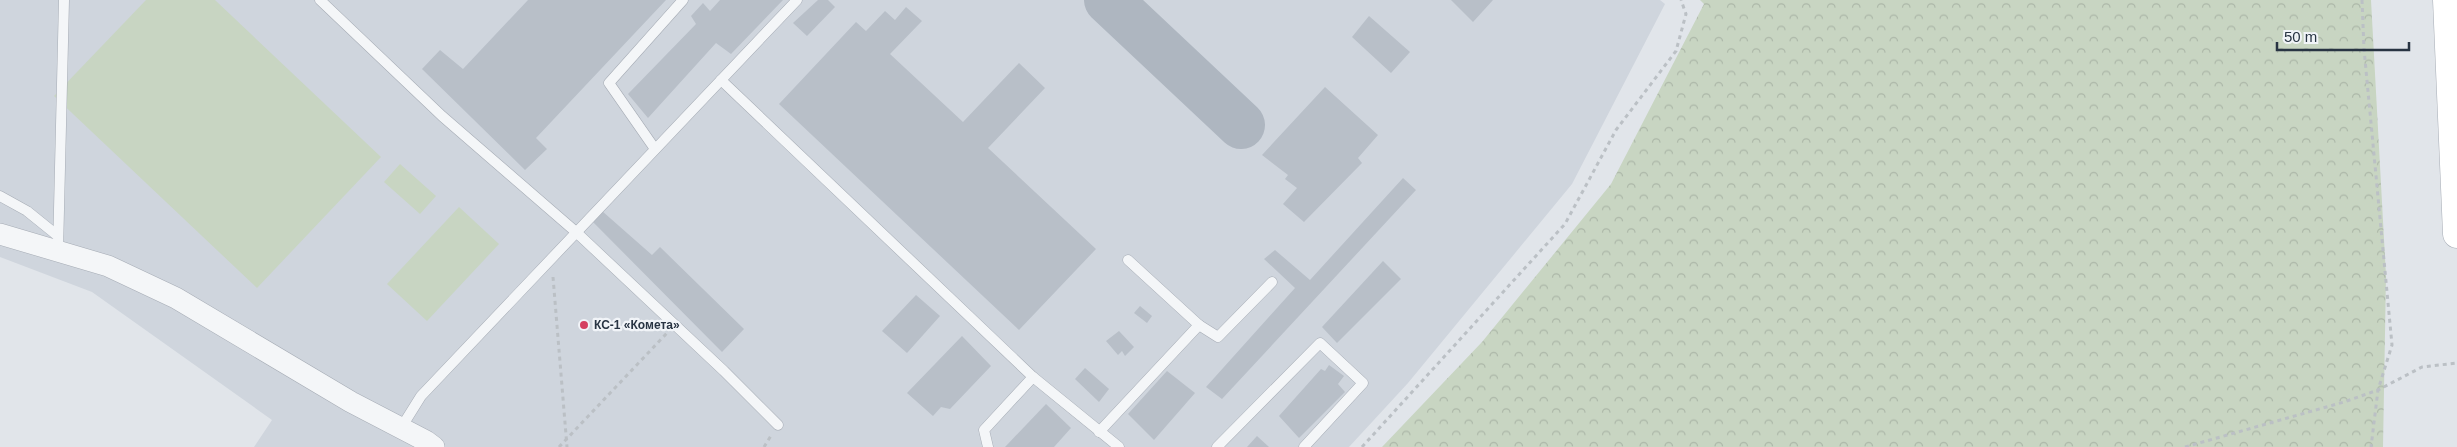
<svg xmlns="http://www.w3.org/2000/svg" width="2457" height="447" font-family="Helvetica,sans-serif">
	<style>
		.built { fill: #cfd5dd }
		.grass { fill: #c8d5c2 }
		.forest { fill: url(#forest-crowns) }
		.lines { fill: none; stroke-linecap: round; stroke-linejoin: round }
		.taxiway { stroke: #aeb6c0; stroke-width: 48 }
		.building { fill: #b8bfc8 }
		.service-casing { stroke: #a6acb5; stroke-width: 11 }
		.minor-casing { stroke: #a6acb5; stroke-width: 22 }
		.secondary-casing { stroke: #a6acb5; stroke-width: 29 }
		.path { stroke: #bbc0c5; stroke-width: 3; stroke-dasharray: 4 4; stroke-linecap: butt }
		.service { stroke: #f4f6f8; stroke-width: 10 }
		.minor { stroke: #f4f6f8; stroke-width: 21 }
		.secondary { stroke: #fff; stroke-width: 28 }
		.poi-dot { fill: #d54061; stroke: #f1f4f8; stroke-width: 2 }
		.labels { text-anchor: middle; stroke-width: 4.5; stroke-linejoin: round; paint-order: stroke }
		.poi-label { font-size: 12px; font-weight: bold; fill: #283443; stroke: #f1f4f8; text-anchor: start }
	</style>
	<defs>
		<pattern id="forest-crowns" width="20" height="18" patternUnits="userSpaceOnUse" patternTransform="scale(1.25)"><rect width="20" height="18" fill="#c8d5c2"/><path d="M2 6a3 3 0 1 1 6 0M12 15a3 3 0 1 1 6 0" fill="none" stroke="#acb7a8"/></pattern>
	</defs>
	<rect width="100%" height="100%" fill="#e1e5ea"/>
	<polygon class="built" points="0,0 1660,0 1665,4 1572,184 1408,383 1349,447 254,447 272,420 92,292 0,257"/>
	<g class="grass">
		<polygon points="146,0 215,0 381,157 257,288 54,96"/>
		<polygon points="400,164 436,196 420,214 384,182"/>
		<polygon points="459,207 499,244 427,321 387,284"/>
	</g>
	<polygon class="forest" points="1700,0 2371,0 2386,276 2383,447 1382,447 1482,342 1611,184 1704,4"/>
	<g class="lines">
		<polyline class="taxiway" points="1108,0 1241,125"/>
	</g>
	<g class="building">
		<polygon points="528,0 666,0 536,138 547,149 525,170 422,69 440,50 463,69"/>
		<polygon points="720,0 783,0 731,54 716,43 648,118 628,94 696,24 691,16 703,3 710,11"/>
		<polygon points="818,0 828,0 835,7 807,36 793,23"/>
		<polygon points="1451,0 1493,0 1473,22"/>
		<polygon points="906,7 922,21 890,54 963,122 1019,63 1045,88 988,148 1096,249 1019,330 779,104 856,22 866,31 885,11 895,20"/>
		<polygon points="1369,16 1410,52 1391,73 1352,37"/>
		<polygon points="1325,87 1378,135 1358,158 1362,163 1304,222 1283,204 1297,188 1285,179 1288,175 1262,155"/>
		<polygon points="1403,178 1416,190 1222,399 1206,387 1295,288 1264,259 1275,250 1310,280"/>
		<polygon points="602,211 652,255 660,247 744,329 722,352 593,222"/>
		<polygon points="1383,261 1401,279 1337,343 1322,327"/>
		<polygon points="916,295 940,316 907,353 882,331"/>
		<polygon points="1140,306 1152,316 1147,323 1134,313"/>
		<polygon points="1119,331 1134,347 1125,356 1122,351 1118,355 1106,341"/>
		<polygon points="962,336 991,366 950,409 941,407 933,416 907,393"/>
		<polygon points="1329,365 1344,376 1338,384 1345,392 1299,438 1279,416 1321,369 1325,371"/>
		<polygon points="1085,368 1109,389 1099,402 1075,379"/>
		<polygon points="1167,371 1195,393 1154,440 1128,414"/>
		<polygon points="1046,404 1071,428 1054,447 1005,447"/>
		<polygon points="1257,436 1269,447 1247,447"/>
	</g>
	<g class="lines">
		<g class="service-casing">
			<g id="service">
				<polyline points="320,0 442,116 576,232 724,371 778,425"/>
				<polyline points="721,80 1033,377"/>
				<polyline points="655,149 609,83 683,0"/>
				<polyline points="0,196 27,211 58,236"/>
				<polyline points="58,251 64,0"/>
				<polyline points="1128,260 1199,325 1218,337 1272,282"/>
				<polyline points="401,428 421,396 797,0"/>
				<polyline points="1099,432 1199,325"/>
				<polyline points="988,447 984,430 1033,377 1119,447"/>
				<polyline points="1217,447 1320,343 1363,383 1304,447"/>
			</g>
		</g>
		<g class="minor-casing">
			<polyline id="minor" points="0,234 108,266 176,298 351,402 426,441 434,447"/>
		</g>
		<g class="secondary-casing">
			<polyline id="secondary" points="2447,0 2457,234"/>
		</g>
		<g class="path">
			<polyline points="2362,0 2364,49 2392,345 2378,390 2422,367 2457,363"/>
			<polyline points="553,277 567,447"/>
			<polyline points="559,447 667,333"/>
			<polyline points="764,447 772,434"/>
			<polyline points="1362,447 1565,224 1616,130 1676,51 1686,14 1681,0"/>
			<polyline points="2185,447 2344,402 2378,390 2371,447"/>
		</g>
		<use href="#service" class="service"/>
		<use href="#minor" class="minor"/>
		<use href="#secondary" class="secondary"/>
	</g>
	<circle class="poi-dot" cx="584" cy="325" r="5"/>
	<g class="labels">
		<g class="poi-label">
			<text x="594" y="329">КС-1 «Комета»</text>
		</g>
	</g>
	<path d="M2277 42v8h132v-8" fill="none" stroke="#283443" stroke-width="2.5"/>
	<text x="2284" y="42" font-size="15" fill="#283443" stroke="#f1f4f8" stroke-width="4" paint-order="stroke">50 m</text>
</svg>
